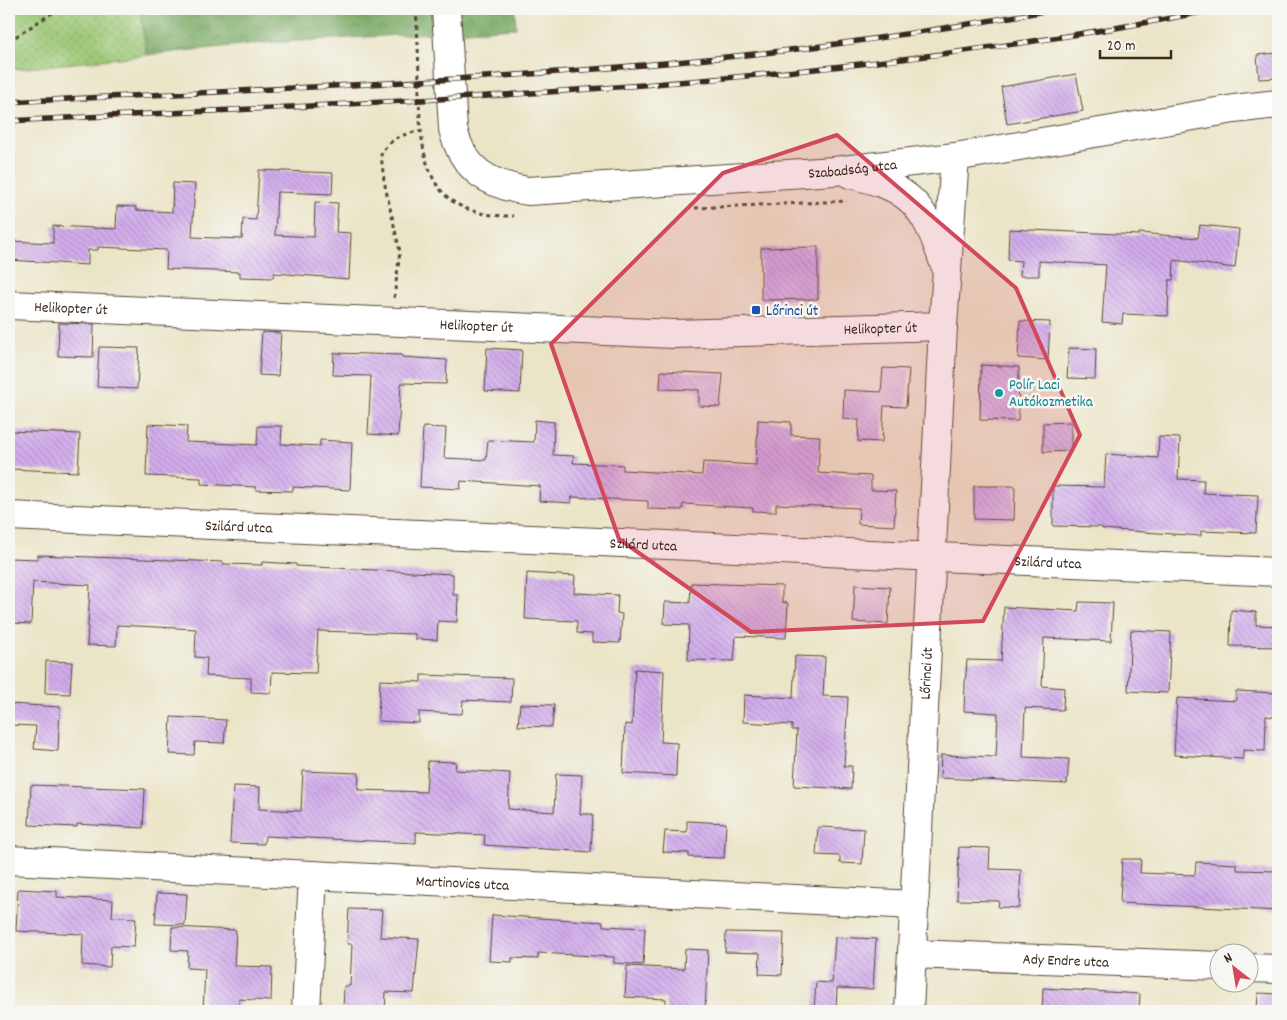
<svg xmlns="http://www.w3.org/2000/svg" width="1287" height="1020" font-family="Dekko,sans-serif">
	<style>
		.grass { fill: url(#grass-dots); stroke: #6c794a }
		.forest { fill: url(#forest-crowns); stroke: #5c6b42 }
		.building { fill: url(#building-back-hatch) }
		.lines { fill: none; stroke-linecap: round; stroke-linejoin: round }
		.minor-casing { stroke: #554638; stroke-width: 30 }
		.path { stroke: #554638; stroke-width: 3; stroke-dasharray: 4 4; stroke-linecap: butt }
		.minor { stroke: #fff; stroke-width: 28 }
		.rail-casing { stroke: #3b2a1e; stroke-width: 5.5 }
		.rail { stroke: #f6f6f2; stroke-width: 4; stroke-dasharray: 11; stroke-linecap: butt }
		.marked { fill: #d1495b; fill-opacity: 0.2; stroke: #d1495b; stroke-width: 4; stroke-linejoin: round }
		.transit-dot { fill: #1a4fb4; stroke: #f6f6f2; stroke-width: 2 }
		.culture-dot { fill: #0f9aa8; stroke: #f6f6f2; stroke-width: 2 }
		.labels { text-anchor: middle; stroke-width: 5; stroke-linejoin: round; paint-order: stroke }
		.street-label { font-size: 15px; fill: #3b2a1e; stroke: #f6f6f2 }
		.transit-label { font-size: 15px; fill: #164399; stroke: #f6f6f2; text-anchor: start }
		.culture-label { font-size: 15px; fill: #0d838f; stroke: #f6f6f2; text-anchor: start }
	</style>
	<defs>
		<pattern id="grass-dots" width="8" height="8" patternUnits="userSpaceOnUse" patternTransform="scale(1.25)"><rect width="8" height="8" fill="#9cc876"/><path d="M2 2h.1M6 6h.1" fill="none" stroke="#80a360" stroke-width="1.8" stroke-linecap="round"/></pattern>
		<pattern id="forest-crowns" width="20" height="18" patternUnits="userSpaceOnUse" patternTransform="scale(1.25)"><rect width="20" height="18" fill="#7dac67"/><path d="M2 6a3 3 0 1 1 6 0M12 15a3 3 0 1 1 6 0" fill="none" stroke="#688c54"/></pattern>
		<pattern id="building-back-hatch" width="6" height="6" patternUnits="userSpaceOnUse" patternTransform="scale(1.25)"><rect width="6" height="6" fill="#d3aded"/><path d="M-1 5l2 2M0 0l6 6M5-1l2 2" fill="none" stroke="#ac8dbf"/></pattern>
	</defs>
	<rect width="100%" height="100%" fill="#f6f6f2"/>
	<filter id="ink" filterUnits="userSpaceOnUse"><feTurbulence type="fractalNoise" baseFrequency=".02" numOctaves="2"/><feDisplacementMap in="SourceGraphic" scale="10" xChannelSelector="R" yChannelSelector="G"/><feConvolveMatrix kernelMatrix="1 2 1 2 8 2 1 2 1" color-interpolation-filters="sRGB"/></filter>
	<filter id="wash" filterUnits="userSpaceOnUse"><feTurbulence type="fractalNoise" baseFrequency=".0096" numOctaves="4" result="noise"/><feDisplacementMap in="SourceGraphic" scale="20" xChannelSelector="R" yChannelSelector="G"/><feGaussianBlur stdDeviation="1.12" result="paint"/><feColorMatrix in="noise" values="0 0 0 0 0 0 0 0 0 0 0 0 0 0 0 0 0 1.4 0 .05"/><feComposite in="paint" operator="in"/></filter>
	<g filter="url(#wash)">
		<rect width="100%" height="100%" fill="#ebe5c8"/>
		<polygon class="grass" points="9,9 140,9 147,55 9,70"/>
		<polygon class="forest" points="140,9 515,9 516,28 250,44 147,55"/>
		<g id="blocks">
			<g class="building">
				<polygon points="1278,53 1278,78 1259,79 1257,55"/>
				<polygon points="1076,74 1083,111 1007,124 1001,87"/>
				<polygon points="259,170 333,173 332,194 277,192 275,235 314,237 315,202 338,203 336,232 351,233 349,279 274,273 273,278 240,277 240,272 166,269 167,250 98,247 98,250 88,250 88,265 9,260 9,241 53,243 53,226 116,229 117,206 136,207 136,210 172,212 173,183 195,184 192,237 242,239 243,219 256,220"/>
				<polygon points="1200,225 1239,229 1235,268 1174,260 1173,280 1169,280 1168,316 1123,314 1122,324 1102,322 1106,265 1039,261 1039,276 1020,276 1021,261 1008,260 1009,229 1139,235 1139,233 1198,238"/>
				<polygon points="818,247 818,299 761,300 761,248"/>
				<polygon points="1020,321 1050,322 1048,360 1018,358"/>
				<polygon points="59,323 94,324 93,357 58,356"/>
				<polygon points="262,332 281,333 278,376 259,375"/>
				<polygon points="99,347 139,348 137,389 97,387"/>
				<polygon points="487,348 522,350 520,393 485,391"/>
				<polygon points="1069,348 1096,349 1095,379 1067,378"/>
				<polygon points="334,353 402,355 402,357 447,360 446,384 401,383 398,436 368,434 371,376 333,375"/>
				<polygon points="981,365 1019,367 1018,421 980,420"/>
				<polygon points="883,368 909,369 906,407 884,406 882,442 858,441 859,420 843,419 844,390 881,392"/>
				<polygon points="661,371 723,374 720,407 699,406 699,390 660,389"/>
				<polygon points="535,420 554,422 553,455 574,456 573,463 623,465 623,470 702,475 703,462 756,465 758,420 791,422 791,435 820,436 818,473 871,476 871,490 896,491 894,526 858,524 859,508 776,504 776,512 753,511 753,508 683,504 682,510 648,509 648,501 572,497 571,503 539,501 540,486 461,481 460,489 420,487 423,427 446,428 444,458 486,460 488,440 534,442"/>
				<polygon points="1071,422 1071,451 1043,452 1043,423"/>
				<polygon points="148,424 187,426 186,442 257,445 258,426 282,426 281,444 320,446 320,440 352,442 350,490 293,487 293,491 255,490 256,487 201,484 201,478 146,476"/>
				<polygon points="9,431 80,434 78,472 9,469"/>
				<polygon points="1159,437 1180,438 1178,479 1204,480 1203,493 1258,495 1256,533 1201,531 1201,536 1102,529 1102,527 1053,526 1053,486 1104,487 1106,454 1158,458"/>
				<polygon points="974,486 1015,486 1014,520 974,519"/>
				<polygon points="38,555 223,562 223,564 262,565 262,562 296,564 296,566 453,574 453,595 458,595 457,622 438,621 437,640 415,639 415,634 318,631 316,673 272,672 271,693 251,692 251,678 206,676 207,658 195,657 196,629 117,625 116,646 87,645 90,585 33,582 31,624 9,623 9,558 38,559"/>
				<polygon points="527,573 575,576 574,593 618,595 617,613 622,614 620,643 592,642 592,634 577,633 577,621 525,619"/>
				<polygon points="691,583 782,586 782,602 788,603 786,638 736,636 734,661 688,660 689,625 664,624 665,602 690,603"/>
				<polygon points="855,585 890,587 888,624 853,622"/>
				<polygon points="1079,602 1113,603 1111,641 1044,638 1042,686 1064,688 1063,710 1025,708 1023,757 1069,759 1067,784 940,778 941,755 996,757 998,713 964,711 965,684 967,660 1001,661 1004,607 1078,611"/>
				<polygon points="1231,610 1256,612 1256,625 1278,626 1278,647 1230,646"/>
				<polygon points="1131,630 1171,632 1168,693 1128,691"/>
				<polygon points="795,656 825,657 823,696 848,697 844,766 852,766 851,789 794,786 797,730 792,730 792,725 743,722 744,695 793,698"/>
				<polygon points="46,661 72,662 70,694 45,693"/>
				<polygon points="635,669 664,671 661,742 677,743 676,776 623,773 625,724 632,725"/>
				<polygon points="421,675 512,678 511,702 463,700 462,714 419,712 419,723 378,721 380,680 421,682"/>
				<polygon points="1236,691 1278,693 1278,717 1266,716 1265,751 1243,750 1243,759 1174,755 1177,698 1236,701"/>
				<polygon points="9,704 60,707 58,751 34,749 36,726 9,725"/>
				<polygon points="520,704 554,705 552,727 518,726"/>
				<polygon points="171,717 226,720 224,743 195,742 194,755 169,754"/>
				<polygon points="428,761 456,762 455,770 510,773 508,809 554,812 556,774 582,775 580,814 593,814 591,852 484,845 485,835 416,832 416,843 265,836 264,844 230,843 233,786 260,787 259,809 301,811 303,771 359,773 358,790 426,792"/>
				<polygon points="31,785 145,789 143,828 77,824 77,827 29,825"/>
				<polygon points="687,821 726,823 724,858 689,857 689,853 663,852 665,831 687,832"/>
				<polygon points="818,827 864,829 862,864 840,863 840,856 816,855"/>
				<polygon points="959,847 990,848 989,869 1021,870 1019,908 998,907 999,901 957,900"/>
				<polygon points="1122,859 1141,859 1140,873 1195,875 1196,862 1237,864 1237,870 1278,871 1278,911 1120,903"/>
				<polygon points="18,889 57,891 57,897 113,900 112,917 136,918 134,947 111,946 110,967 82,965 83,934 16,931"/>
				<polygon points="157,893 187,894 185,925 155,924"/>
				<polygon points="349,909 382,910 380,937 419,939 414,993 386,992 385,1011 343,1011 344,986 350,986 352,944 347,944"/>
				<polygon points="492,915 603,922 603,926 645,928 643,965 614,963 614,957 538,953 538,959 512,958 512,962 489,961"/>
				<polygon points="172,927 236,930 234,966 272,967 271,1001 239,999 239,1011 203,1011 205,969 187,968 188,951 171,950"/>
				<polygon points="726,932 784,933 782,975 759,974 760,953 725,952"/>
				<polygon points="835,937 876,939 873,989 837,988 836,1011 814,1011 816,982 832,983"/>
				<polygon points="685,949 708,950 705,1011 666,1011 666,999 625,997 627,966 684,969"/>
				<polygon points="1043,988 1140,994 1139,1011 1042,1011"/>
				<polygon points="1258,993 1278,994 1278,1011 1257,1011"/>
			</g>
		</g>
	</g>
	<g filter="url(#ink)">
		<use href="#blocks" fill-opacity="0" stroke="#554638" stroke-width="1"/>
		<g class="lines">
			<g class="minor-casing">
				<g id="minor">
					<path id="s1" d="M446 9 453 129C463 170 489 185 528 191L834 171 955 157 1234 109 1278 104"/>
					<path d="M850 174C911 188 924 204 944 263"/>
					<path id="s2" d="M9 305 674 334 943 326"/>
					<path id="s3" d="M9 516 1278 572"/>
					<path id="s4" d="M9 860 915 905"/>
					<path id="s5" d="M912 954 1220 966"/>
					<polyline points="1250,968 1278,969"/>
					<polyline points="306,1011 313,875"/>
					<path id="s6" d="M909 1011 943 326 955 157"/>
				</g>
			</g>
			<g class="path">
				<path d="M416 9C418 38 419 67 419 96 421 167 430 217 514 216"/>
				<polyline points="9,41 58,9"/>
				<polyline points="695,208 847,201"/>
				<path d="M394 298 400 252 384 181 381 154C391 138 402 134 421 131"/>
			</g>
			<use href="#minor" class="minor"/>
			<g class="rail-casing">
				<g id="rail">
					<path d="M9 102C261 89 513 81 764 53 863 42 960 26 1057 9"/>
					<path d="M9 121C416 100 817 89 1218 9"/>
				</g>
			</g>
			<use href="#rail" class="rail"/>
		</g>
	</g>
	<path class="marked" d="M837 135 1016 288 1080 435 983 621 751 632 619 539 551 344 723 173Z"/>
	<rect class="transit-dot" x="751" y="305" width="10" height="10" rx="2.5"/>
	<circle class="culture-dot" cx="999" cy="393" r="5"/>
	<g class="labels">
		<g class="street-label">
			<text dy="5" stroke="none"><textPath href="#s1" startOffset="550">Szabadság utca</textPath></text>
			<text dy="5" stroke="none"><textPath href="#s2" startOffset="62">Helikopter út</textPath></text>
			<text dy="5" stroke="none"><textPath href="#s2" startOffset="468">Helikopter út</textPath></text>
			<text dy="5" stroke="none"><textPath href="#s2" startOffset="872">Helikopter út</textPath></text>
			<text dy="5" stroke="none"><textPath href="#s3" startOffset="230">Szilárd utca</textPath></text>
			<text dy="5" stroke="none"><textPath href="#s3" startOffset="635">Szilárd utca</textPath></text>
			<text dy="5" stroke="none"><textPath href="#s3" startOffset="1040">Szilárd utca</textPath></text>
			<text dy="5" stroke="none"><textPath href="#s6" startOffset="338">Lőrinci út</textPath></text>
			<text dy="5" stroke="none"><textPath href="#s4" startOffset="454">Martinovics utca</textPath></text>
			<text dy="5" stroke="none"><textPath href="#s5" startOffset="154">Ady Endre utca</textPath></text>
		</g>
		<g class="transit-label">
			<text x="766" y="315">Lőrinci út</text>
		</g>
		<g class="culture-label">
			<text x="1009" y="389">Polír Laci<tspan x="1009" dy="17">Autókozmetika</tspan></text>
		</g>
	</g>
	<rect width="1287" height="1020" fill="none" stroke="#f6f6f2" stroke-width="30"/>
	<g transform="translate(1234 968) rotate(329)"><circle r="24" fill="#f6f6f2" stroke="#aba49d"/>
	<path d="M0-4L9 19L0 12L-9 19Z" fill="#d1495b"/>
	<text y="-8" font-size="14" font-weight="bold" text-anchor="middle" fill="#3b2a1e">N</text>
	</g>
	<path d="M1100 50v8h71v-8" fill="none" stroke="#3b2a1e" stroke-width="2.5"/>
	<text x="1107" y="50" font-size="15" fill="#3b2a1e" stroke="#f6f6f2" stroke-width="4" paint-order="stroke">20 m</text>
</svg>
